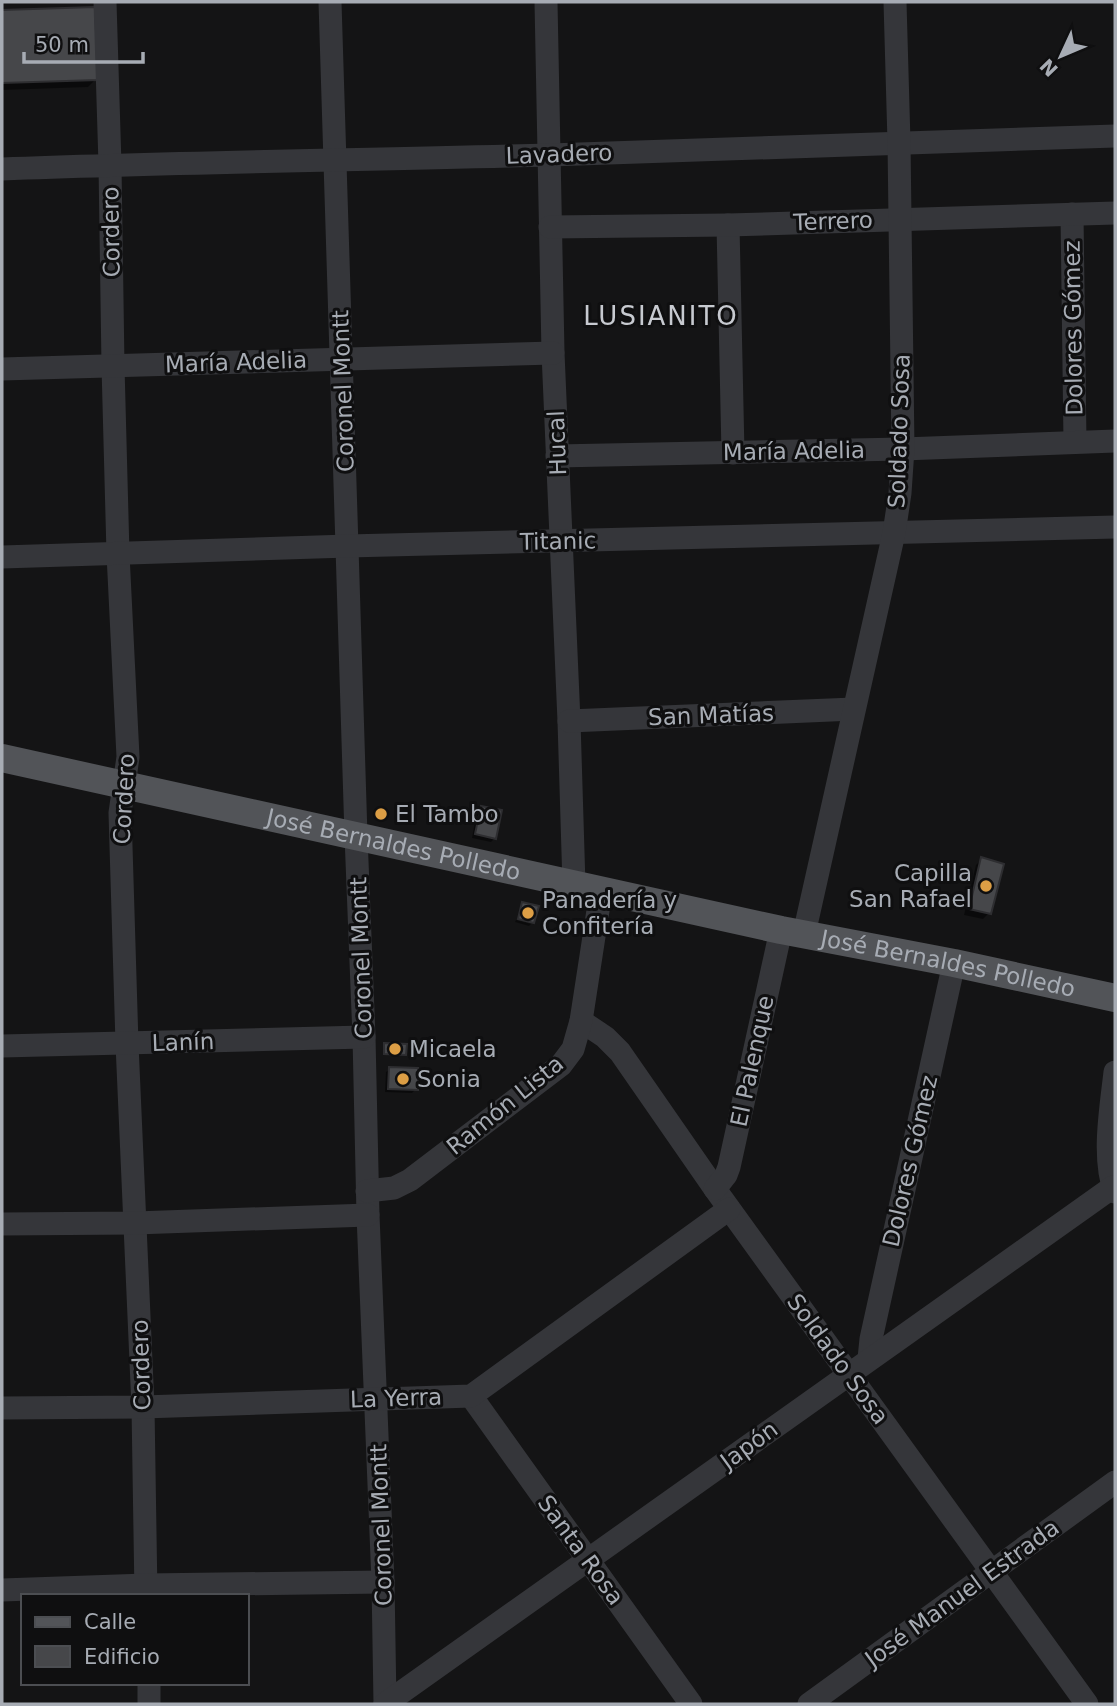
<svg xmlns="http://www.w3.org/2000/svg" width="1117" height="1706" font-family="'DejaVu Sans',sans-serif">
	<style>
		.shadow { fill: #0007 }
		.building { fill: #46474a; stroke: #2e2e31; stroke-width: 2 }
		.lines { fill: none; stroke-linecap: round; stroke-linejoin: round }
		.minor { stroke: #35363a; stroke-width: 23 }
		.major { stroke: #525458; stroke-width: 28 }
		.poi-dot { fill: #dc9e45; stroke: #0f0f10; stroke-width: 2.5 }
		.labels { text-anchor: middle; stroke-width: 6; stroke-linejoin: round; paint-order: stroke }
		.street-label { font-size: 23px; fill: #a7acb4; stroke: #0f0f10 }
		.poi-label { font-size: 23px; fill: #a7acb4; stroke: #0f0f10; text-anchor: start }
		.quarter-label { font-size: 26px; letter-spacing: 2px; fill: #c7cad0; stroke: #0f0f10 }
	</style>
	<rect width="100%" height="100%" fill="#141415"/>
	<g class="shadow">
		<polygon points="94,8 96,79 88,87 2,90 2,11"/>
		<polygon points="481,807 495,838 491,842 472,838 477,811"/>
		<polygon points="982,859 989,913 983,919 964,915 976,865"/>
		<polygon points="516,920 531,924 529,926 515,922"/>
		<polygon points="390,1069 416,1089 412,1093 385,1092 386,1072"/>
	</g>
	<g class="building">
		<polygon points="95,7 98,80 2,83 2,10"/>
		<polygon points="481,806 502,810 496,839 475,834"/>
		<polygon points="981,857 1004,864 991,914 969,909"/>
		<polygon points="522,902 539,906 534,923 518,919"/>
		<polygon points="384,1043 407,1044 406,1055 384,1054"/>
		<polygon points="389,1067 418,1068 418,1090 388,1089"/>
	</g>
	<g class="lines">
		<g class="minor">
			<polyline points="105,2 110,165 113,366 118,554 128,757 120,813 127,1044 143,1407 146,1596"/>
			<polyline points="330,2 356,836 364,1037 368,1215 383,1582 385,1704"/>
			<polyline points="546,2 553,353 569,721 574,885"/>
			<path d="M2 169C185 162 367 160 550 155 739 149 927 141 1115 136"/>
			<polyline points="1072,214 1075,442"/>
			<polyline points="728,225 733,453"/>
			<polyline points="550,227 728,225 1115,213"/>
			<polyline points="2,369 553,353"/>
			<polyline points="557,456 903,449 1115,441"/>
			<polyline points="2,557 348,546 1115,527"/>
			<polyline points="569,721 854,709"/>
			<polyline points="804,934 894,533 900,493 903,449 899,142 895,2"/>
			<polyline points="581,1021 605,1037 620,1052 715,1189 1087,1704"/>
			<polyline points="2,1046 364,1037"/>
			<path d="M1115 1072C1111 1108 1102 1158 1115 1192"/>
			<polyline points="715,1189 726,1175 729,1167 781,930"/>
			<polyline points="367,1191 394,1188 410,1180 561,1065 573,1049 581,1021 601,891"/>
			<polyline points="2,1224 135,1223 368,1215"/>
			<polyline points="869,1359 871,1339 954,963"/>
			<polyline points="471,1396 691,1704"/>
			<polyline points="2,1408 143,1407 471,1396 729,1209"/>
			<polyline points="2,1590 146,1585 383,1582"/>
			<polyline points="149,1683 149,1704"/>
			<polyline points="385,1704 1113,1187"/>
			<polyline points="809,1704 1115,1482"/>
		</g>
		<path class="major" id="s1" d="M2 758 781 930 954 963 1115 998"/>
	</g>
	<g class="poi-dot">
		<circle cx="381" cy="814" r="7"/>
		<circle cx="986" cy="886" r="7"/>
		<circle cx="528" cy="913" r="7"/>
		<circle cx="395" cy="1049" r="7"/>
		<circle cx="403" cy="1079" r="7"/>
	</g>
	<g class="labels">
		<g class="street-label">
			<text transform="translate(559 154) rotate(-2)" y="8">Lavadero</text>
			<text transform="translate(833 221) rotate(-2)" y="8">Terrero</text>
			<text transform="translate(111 232) rotate(-91)" y="8">Cordero</text>
			<text transform="translate(1073 328) rotate(-91)" y="8">Dolores Gómez</text>
			<text transform="translate(236 362) rotate(-2)" y="8">María Adelia</text>
			<text transform="translate(343 391) rotate(-92)" y="8">Coronel Montt</text>
			<text transform="translate(899 431) rotate(-88)" y="8">Soldado Sosa</text>
			<text transform="translate(557 443) rotate(-92)" y="8">Hucal</text>
			<text transform="translate(794 451) rotate(-1)" y="8">María Adelia</text>
			<text transform="translate(558 541) rotate(-1)" y="8">Titanic</text>
			<text transform="translate(711 715) rotate(-2)" y="8">San Matías</text>
			<text transform="translate(124 799) rotate(-87)" y="8">Cordero</text>
			<text dy="8" stroke="none"><textPath href="#s1" startOffset="401">José Bernaldes Polledo</textPath></text>
			<text transform="translate(361 958) rotate(-92)" y="8">Coronel Montt</text>
			<text dy="8" stroke="none"><textPath href="#s1" startOffset="968">José Bernaldes Polledo</textPath></text>
			<text transform="translate(183 1042) rotate(-2)" y="8">Lanín</text>
			<text transform="translate(752 1061) rotate(-78)" y="8">El Palenque</text>
			<text transform="translate(505 1105) rotate(-39)" y="8">Ramón Lista</text>
			<text transform="translate(910 1161) rotate(-77)" y="8">Dolores Gómez</text>
			<text transform="translate(838 1359) rotate(54)" y="8">Soldado Sosa</text>
			<text transform="translate(141 1365) rotate(-92)" y="8">Cordero</text>
			<text transform="translate(396 1398) rotate(-2)" y="8">La Yerra</text>
			<text transform="translate(749 1445) rotate(-36)" y="8">Japón</text>
			<text transform="translate(381 1525) rotate(-92)" y="8">Coronel Montt</text>
			<text transform="translate(581 1550) rotate(54)" y="8">Santa Rosa</text>
			<text transform="translate(962 1593) rotate(-36)" y="8">José Manuel Estrada</text>
		</g>
		<g class="poi-label">
			<text x="395" y="822">El Tambo</text>
			<text x="972" y="881" text-anchor="end">Capilla<tspan x="972" dy="26">San Rafael</tspan></text>
			<text x="542" y="908">Panadería y<tspan x="542" dy="26">Confitería</tspan></text>
			<text x="409" y="1057">Micaela</text>
			<text x="417" y="1087">Sonia</text>
		</g>
		<g class="quarter-label">
			<text x="661" y="325">LUSIANITO</text>
		</g>
	</g>
	<rect width="1117" height="1706" fill="none" stroke="#a7acb4" stroke-width="7"/>
	<rect x="21" y="1594" width="228" height="91" fill="#0f0f10" stroke="#4c4e52" stroke-width="2"/>
	<rect x="35" y="1617" width="35" height="10" fill="#525458" stroke="#4c4e52" stroke-width="2"/>
	<text x="84" y="1629" font-size="21" fill="#a7acb4">Calle</text>
	<rect x="35" y="1646" width="35" height="21" fill="#46474a" stroke="#4c4e52" stroke-width="2"/>
	<text x="84" y="1664" font-size="21" fill="#a7acb4">Edificio</text>
	<g transform="translate(1061 56) rotate(226)" stroke="#0f0f10" stroke-width="5" paint-order="stroke">
	<path d="M0-5L12 26L0 18L-12 26Z" fill="#a7acb4"/>
	<text y="-10" font-size="19" font-weight="bold" text-anchor="middle" fill="#a7acb4">N</text>
	</g>
	<path d="M24 52v10h119v-10" fill="none" stroke="#a7acb4" stroke-width="3.5"/>
	<text x="35" y="52" font-size="21" fill="#a7acb4" stroke="#0f0f10" stroke-width="5" paint-order="stroke">50 m</text>
</svg>
